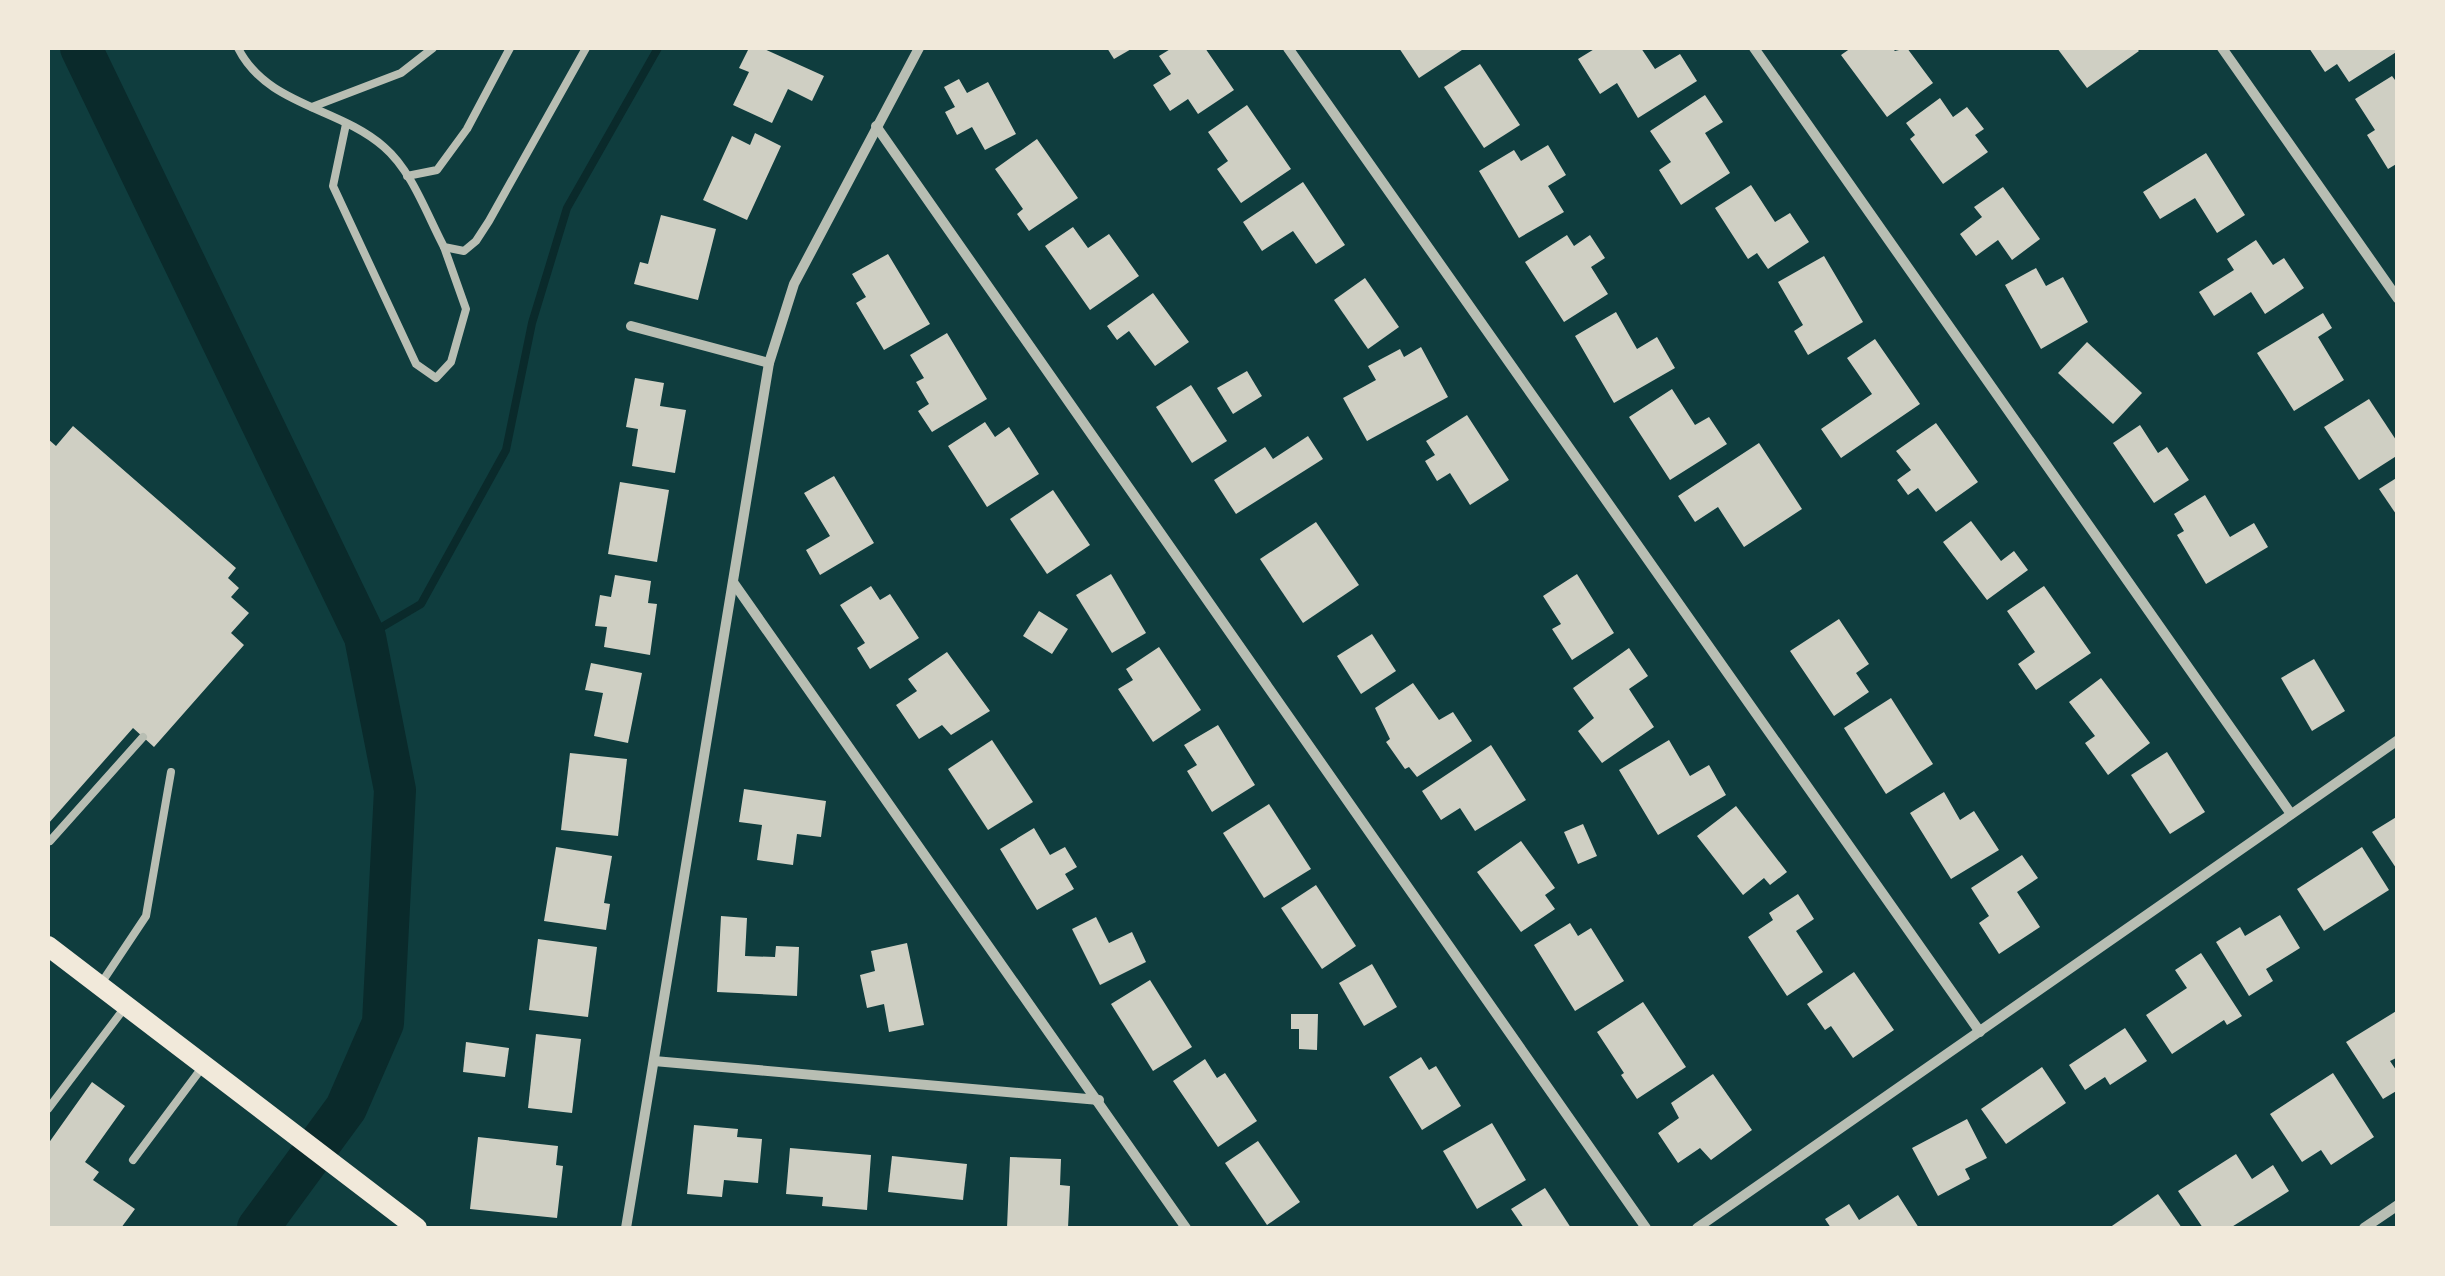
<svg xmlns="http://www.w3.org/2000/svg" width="2445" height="1276" font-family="'Noto Sans',sans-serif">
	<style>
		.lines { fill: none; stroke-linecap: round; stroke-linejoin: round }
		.stream { stroke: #0a2a2b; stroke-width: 8 }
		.river { stroke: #0a2a2b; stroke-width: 42 }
		.building { fill: #cfcfc3 }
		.service { stroke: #b8beb3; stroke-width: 8 }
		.minor { stroke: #b8beb3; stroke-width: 10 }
		.secondary { stroke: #f1e9da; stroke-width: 20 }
	</style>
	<rect width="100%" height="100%" fill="#0f3d3e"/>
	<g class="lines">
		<polyline class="stream" points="365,637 421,604 506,450 532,323 567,208 658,48"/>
		<polyline class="river" points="81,48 365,637 395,790 383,1023 346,1108 258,1228"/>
	</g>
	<g class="building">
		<polygon points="749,48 762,48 824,76 812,101 788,89 772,123 733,105 749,72 739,68"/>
		<polygon points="1107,48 1133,48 1114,59"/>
		<polygon points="1172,48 1205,48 1234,90 1198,114 1188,99 1170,111 1153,85 1171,74 1159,56"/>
		<polygon points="1399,48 1465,48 1419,78"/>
		<polygon points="1596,48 1641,48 1655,69 1680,54 1697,81 1638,118 1617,83 1600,94 1578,59"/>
		<polygon points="1851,48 1892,48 1895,51 1907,48 1933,83 1887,117 1841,55"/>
		<polygon points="2057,48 2136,48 2139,51 2087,88"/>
		<polygon points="2309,48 2396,48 2398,51 2349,82 2337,64 2325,72"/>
		<polygon points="1480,64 1520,125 1484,148 1444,87"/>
		<polygon points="2392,76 2398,84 2398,163 2388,169 2367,135 2375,130 2355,99"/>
		<polygon points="959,79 967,93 988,82 1016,134 985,150 972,127 957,135 945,112 955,107 944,87"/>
		<polygon points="1705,95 1723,122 1705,133 1730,173 1681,205 1659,170 1671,162 1650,131"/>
		<polygon points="1940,98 1953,117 1967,107 1984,129 1975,135 1988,152 1943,184 1910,139 1915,135 1906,123"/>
		<polygon points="1247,105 1291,169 1241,203 1217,169 1228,161 1208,132"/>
		<polygon points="755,133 781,146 747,220 703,200 732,136 750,145"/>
		<polygon points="1037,139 1078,198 1029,231 1017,214 1023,209 995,169"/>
		<polygon points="1548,145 1566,175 1548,186 1564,212 1519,238 1479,171 1514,150 1521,161"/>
		<polygon points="2206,153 2245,215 2217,233 2195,198 2160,219 2143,192"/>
		<polygon points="1303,182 1345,245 1316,264 1293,231 1262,251 1243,222"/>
		<polygon points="1751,185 1775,222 1790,213 1809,242 1768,269 1757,253 1748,259 1715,208"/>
		<polygon points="2003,187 2040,239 2012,260 1998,240 1976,256 1960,234 1982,217 1974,207"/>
		<polygon points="661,215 716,229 698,300 634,284 640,262 648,264"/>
		<polygon points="1073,227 1088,248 1109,234 1139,276 1090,310 1045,246"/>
		<polygon points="1567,235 1574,246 1590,235 1605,258 1591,267 1608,294 1564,322 1525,262"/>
		<polygon points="2256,240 2273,265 2284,258 2304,288 2265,314 2251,292 2214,316 2199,292 2234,270 2227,259"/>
		<polygon points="888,254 930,324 884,350 856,303 866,297 852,274"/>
		<polygon points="1824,256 1863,322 1808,355 1794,331 1803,325 1778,282"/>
		<polygon points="2036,268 2046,286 2063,277 2088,322 2041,349 2005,285"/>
		<polygon points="1365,278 1399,327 1368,349 1334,300"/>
		<polygon points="1153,293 1189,342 1155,366 1129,331 1117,340 1107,326"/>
		<polygon points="1616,312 1637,349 1657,337 1675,368 1614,403 1575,336"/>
		<polygon points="2323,313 2332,328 2318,337 2344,380 2294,411 2257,353"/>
		<polygon points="947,333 987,399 932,432 918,411 929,404 916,382 924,378 910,355"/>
		<polygon points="1875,339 1920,404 1841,458 1821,429 1872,394 1847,358"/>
		<polygon points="2087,342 2142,393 2113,424 2058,373"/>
		<polygon points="1421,347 1448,397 1367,441 1343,398 1376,380 1368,366 1400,349 1404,357"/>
		<polygon points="1247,371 1262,396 1233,414 1217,388"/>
		<polygon points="635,378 664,383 660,406 686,410 675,473 632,466 638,429 626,427"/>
		<polygon points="1191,385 1227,441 1192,463 1156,407"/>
		<polygon points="1672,389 1695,425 1709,417 1727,444 1670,480 1629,417"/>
		<polygon points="2369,399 2398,443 2398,455 2359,480 2324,427"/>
		<polygon points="1467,415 1509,480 1470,505 1450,473 1437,481 1425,461 1435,455 1426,441"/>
		<polygon points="985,422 995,437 1009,427 1039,474 987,507 948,446"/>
		<polygon points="1936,423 1978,482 1936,512 1918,488 1908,495 1897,480 1911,470 1896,451"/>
		<polygon points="2140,425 2158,453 2167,447 2189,480 2154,503 2113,443"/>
		<polygon points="73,426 236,568 228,578 239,588 231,597 249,613 231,633 244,645 154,747 133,728 48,824 48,439 56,446"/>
		<polygon points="1308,436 1323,459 1236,514 1214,480 1265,447 1273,459"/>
		<polygon points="1759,443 1802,509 1744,547 1718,507 1695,522 1678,496"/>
		<polygon points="834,476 874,543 820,575 806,550 830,536 804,493"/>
		<polygon points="2398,477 2398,517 2379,489"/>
		<polygon points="620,482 669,490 657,562 608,554"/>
		<polygon points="1053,490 1090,545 1047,574 1010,519"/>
		<polygon points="2205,495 2230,537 2254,523 2268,547 2206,584 2177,535 2184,531 2174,514"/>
		<polygon points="1971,521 2001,561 2014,551 2028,570 1987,600 1943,542"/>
		<polygon points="1316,522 1359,585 1303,623 1260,559"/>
		<polygon points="1111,574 1146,633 1112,653 1076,595"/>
		<polygon points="1577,574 1614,633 1572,660 1552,629 1561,624 1543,596"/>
		<polygon points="615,575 651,581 648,603 657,604 650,655 604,647 607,627 595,626 600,595 611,597"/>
		<polygon points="871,586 880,600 890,594 919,638 870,669 857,648 865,643 840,605"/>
		<polygon points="2044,586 2091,653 2036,690 2018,664 2035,652 2007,611"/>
		<polygon points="1039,611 1068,629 1052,654 1023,636"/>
		<polygon points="1839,619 1869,664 1856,673 1869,692 1834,716 1790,651"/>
		<polygon points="1372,634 1396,671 1361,694 1337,656"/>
		<polygon points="1159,647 1201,710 1153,742 1118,689 1133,680 1126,669"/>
		<polygon points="1629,648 1648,676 1629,689 1654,727 1602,763 1578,731 1594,718 1573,688"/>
		<polygon points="947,652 990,711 951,735 942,725 919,739 896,705 917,691 908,679"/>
		<polygon points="2314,659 2345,711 2312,731 2281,678"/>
		<polygon points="591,663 642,673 628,743 594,736 603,693 585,690"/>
		<polygon points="2101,678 2150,743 2108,775 2085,743 2095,736 2069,702"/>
		<polygon points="1413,683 1439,720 1453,712 1472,741 1417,777 1409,767 1405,769 1386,742 1390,739 1375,708"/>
		<polygon points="1891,698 1933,764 1886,794 1844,728"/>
		<polygon points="1218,725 1255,785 1212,812 1187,771 1197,765 1184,745"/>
		<polygon points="992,740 1033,802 988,830 948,769"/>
		<polygon points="1669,740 1690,776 1709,765 1726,795 1658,835 1619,770"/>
		<polygon points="1491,745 1526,800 1475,831 1460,808 1441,820 1422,791"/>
		<polygon points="2167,752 2205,812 2170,834 2131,775"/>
		<polygon points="570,753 627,759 618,836 561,830"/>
		<polygon points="744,789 826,801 821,837 797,834 793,865 757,860 762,825 739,822"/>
		<polygon points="1944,792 1960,820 1974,811 1999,850 1951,879 1910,813"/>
		<polygon points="1269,804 1311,869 1264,898 1223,833"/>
		<polygon points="1736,806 1787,872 1770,885 1764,878 1743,895 1697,836"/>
		<polygon points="2398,816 2398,871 2372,832"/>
		<polygon points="1583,824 1597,856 1578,864 1564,832"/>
		<polygon points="1034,828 1050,855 1065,847 1077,867 1065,874 1074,889 1037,910 1000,849"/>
		<polygon points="1521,841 1555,888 1545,895 1555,909 1521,932 1477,872"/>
		<polygon points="556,847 612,856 604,903 610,904 606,930 544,921"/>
		<polygon points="2362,847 2389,890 2324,931 2297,889"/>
		<polygon points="2022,855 2038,878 2017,892 2040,927 1999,954 1979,923 1989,916 1971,888"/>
		<polygon points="1316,885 1356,946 1322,969 1281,908"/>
		<polygon points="1798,894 1814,919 1796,931 1823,972 1787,996 1748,937 1773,920 1769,913"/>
		<polygon points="2280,915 2300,948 2266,969 2273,981 2249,996 2216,942 2240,927 2245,936"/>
		<polygon points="721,916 747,918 745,956 775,957 776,946 799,947 797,996 717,992"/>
		<polygon points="1096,917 1109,943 1132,932 1146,962 1100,985 1072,929"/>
		<polygon points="1570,923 1578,936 1591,928 1624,981 1575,1011 1534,945"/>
		<polygon points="538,939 597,947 588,1017 529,1010"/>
		<polygon points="907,943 924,1025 889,1032 884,1004 867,1008 860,975 875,971 871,951"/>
		<polygon points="2201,953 2242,1016 2227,1025 2224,1020 2172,1054 2146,1015 2187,988 2175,970"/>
		<polygon points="1372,964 1397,1007 1364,1026 1339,983"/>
		<polygon points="1854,972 1894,1030 1853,1058 1831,1026 1825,1030 1807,1004"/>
		<polygon points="1150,980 1192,1047 1153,1071 1111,1004"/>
		<polygon points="1643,1002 1686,1067 1637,1099 1621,1075 1624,1073 1597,1032"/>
		<polygon points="2398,1010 2398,1057 2390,1061 2398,1073 2398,1090 2383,1099 2346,1042"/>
		<polygon points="1291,1014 1318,1014 1317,1050 1299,1049 1299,1029 1291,1029"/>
		<polygon points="2125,1028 2147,1061 2110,1085 2105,1077 2085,1090 2069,1065"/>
		<polygon points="536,1034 581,1039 572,1113 528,1108"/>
		<polygon points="466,1042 509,1048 505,1077 463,1072"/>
		<polygon points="1421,1057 1429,1070 1436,1066 1461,1106 1422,1130 1389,1077"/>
		<polygon points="1205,1059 1217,1078 1225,1073 1257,1121 1218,1147 1173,1081"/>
		<polygon points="2042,1067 2066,1103 2006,1144 1981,1109"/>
		<polygon points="2333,1073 2374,1137 2331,1165 2321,1150 2302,1162 2270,1114"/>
		<polygon points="1713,1074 1752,1130 1711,1160 1700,1148 1678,1163 1658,1133 1679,1118 1671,1103"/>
		<polygon points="92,1082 125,1106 85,1162 99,1172 93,1180 135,1209 121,1228 48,1228 48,1144"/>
		<polygon points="1967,1119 1987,1158 1965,1169 1970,1179 1938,1196 1912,1148"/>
		<polygon points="1492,1123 1526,1180 1477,1209 1443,1151"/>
		<polygon points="694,1125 738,1129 737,1137 762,1139 758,1183 724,1180 722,1197 687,1194"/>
		<polygon points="478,1137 558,1146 556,1165 563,1166 557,1218 470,1209"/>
		<polygon points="1258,1141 1300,1202 1267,1225 1225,1163"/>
		<polygon points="790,1148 871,1155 867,1210 822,1206 823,1197 786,1194"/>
		<polygon points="2236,1154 2252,1179 2273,1165 2289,1191 2230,1228 2203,1228 2178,1191"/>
		<polygon points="892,1156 967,1164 963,1200 888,1192"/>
		<polygon points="1010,1157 1061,1159 1060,1185 1070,1186 1068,1228 1007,1228"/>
		<polygon points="1545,1188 1571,1228 1524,1228 1511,1209"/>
		<polygon points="2158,1194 2182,1228 2109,1228"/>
		<polygon points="1898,1195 1919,1228 1831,1228 1825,1219 1849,1204 1859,1220"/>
	</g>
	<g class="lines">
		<g class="service">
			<path d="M238 48C267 106 339 107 384 147 412 171 427 215 444 247L464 251 476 241 489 221 586 48"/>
			<polyline points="312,107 401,73 433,48"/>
			<polyline points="346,124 333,186 416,364 436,378 451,362 466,309 444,247"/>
			<polyline points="407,176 437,170 467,129 510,48"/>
			<polyline points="50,841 143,737"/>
			<polyline points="102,982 146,916 171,772"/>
			<polyline points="48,1109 126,1006"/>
			<polyline points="133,1160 201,1069"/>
		</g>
		<g class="minor">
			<polyline points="1288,48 1980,1032"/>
			<polyline points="1754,48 2291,814"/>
			<polyline points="2222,48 2398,299"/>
			<polyline points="876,126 1646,1228"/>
			<polyline points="631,326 769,363"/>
			<polyline points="733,582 1186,1228"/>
			<polyline points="654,1061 1099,1100"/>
			<polyline points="626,1228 769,363 794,284 919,48"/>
			<polyline points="1697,1228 2398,740"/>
			<polyline points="2364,1228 2398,1205"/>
		</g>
		<polyline class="secondary" points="48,946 417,1228"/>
	</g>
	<rect width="2445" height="1276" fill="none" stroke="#f1e9da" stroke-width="100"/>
</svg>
